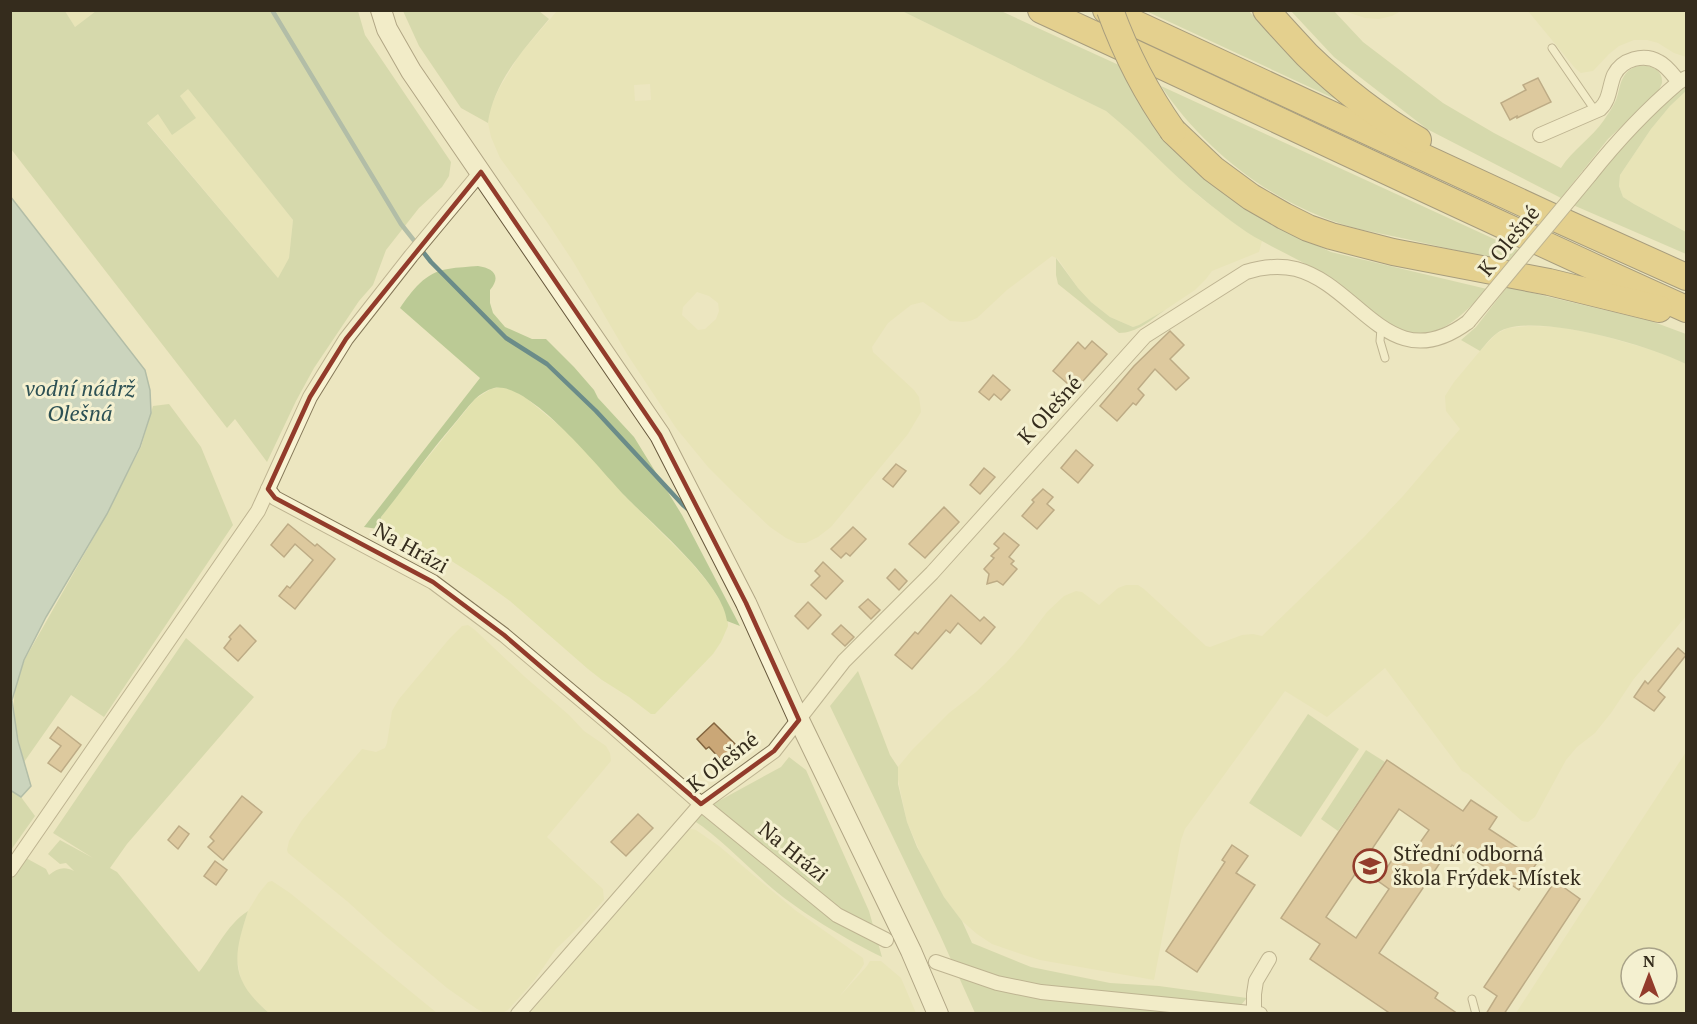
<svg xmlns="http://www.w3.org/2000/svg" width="1697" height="1024" font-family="'PT Serif',serif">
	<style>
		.farmland { fill: #e2e2ae; fill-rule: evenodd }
		.green { fill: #bbca95; fill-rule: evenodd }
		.water { fill: #a3bfbb; stroke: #6b8c89; stroke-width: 1.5 }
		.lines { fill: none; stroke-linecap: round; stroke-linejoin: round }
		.stream { stroke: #6b8c89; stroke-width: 4.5 }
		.building { fill: #caa777; stroke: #83653f; stroke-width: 1.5; fill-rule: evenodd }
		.lane-casing { stroke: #857859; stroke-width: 9 }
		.street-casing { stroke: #857859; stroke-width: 16 }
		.secondary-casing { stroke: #67583c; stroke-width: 22 }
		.highway-casing { stroke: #53452d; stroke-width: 28 }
		.lane { stroke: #f8f3d3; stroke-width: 7 }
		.street { stroke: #f8f3d3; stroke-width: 14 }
		.secondary { stroke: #f8f3d3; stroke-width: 20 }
		.highway { stroke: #dab552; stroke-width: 26 }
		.street-bridge-casing { stroke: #857859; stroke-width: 16; stroke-linecap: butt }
		.highway-bridge-casing { stroke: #53452d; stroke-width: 28; stroke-linecap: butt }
		.street-bridge { stroke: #f8f3d3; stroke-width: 14 }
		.highway-bridge { stroke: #dab552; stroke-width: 26 }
		.marked { fill: none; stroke: #923b2b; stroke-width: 4.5; stroke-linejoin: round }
		.labels { text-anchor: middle; stroke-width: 6; stroke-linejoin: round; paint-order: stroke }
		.street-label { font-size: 21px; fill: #352c1d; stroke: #f4f0d0 }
		.poi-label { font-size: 21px; fill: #352c1d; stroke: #f4f0d0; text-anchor: start }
		.water-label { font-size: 22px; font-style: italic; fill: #2c5054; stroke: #f4f0d0 }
	</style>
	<rect width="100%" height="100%" fill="#ece6c0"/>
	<g class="farmland">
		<polygon points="65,11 96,11 75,27"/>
		<path d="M557 11H902L1106 111 1124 125 1201 198 1243 229 1262 241 1259 252 1212 271 1206 279 1195 290 1165 310 1139 325 1133 327 1110 317 1091 302 1078 288 1058 259 1052 256 1007 290 977 318 970 321 963 322 950 321 923 302 911 305 888 323 872 347 873 352 914 390 919 397 921 412 908 434 831 527 818 537 806 543H797L786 538 770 527 735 494 708 467 676 428 627 354 574 263 547 222 500 158 491 137 488 123 490 108 500 87 520 54ZM650 84 651 100 635 101 634 85ZM697 292 709 296 718 303 719 311 716 319 705 329 698 330 682 315 683 307Z"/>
		<polygon points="1344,11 1401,11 1392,16 1379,19 1365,18"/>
		<polygon points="1528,11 1686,11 1686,57 1674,53 1658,43 1647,40 1634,40 1619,46 1609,54 1593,71 1581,73 1575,68"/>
		<polygon points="188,88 293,220 289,259 278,278 147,122 157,114 195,118 180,96"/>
		<polygon points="1686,91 1686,232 1634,204 1623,197 1619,186 1620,175 1651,129 1670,106"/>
		<polygon points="1529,326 1559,327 1596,334 1670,355 1686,364 1686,616 1633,680 1611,713 1595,733 1577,747 1566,760 1535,817 1528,822 1522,821 1468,774 1462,771 1385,668 1327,717 1285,691 1185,829 1181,840 1154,980 1040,960 1021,954 992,944 977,934 962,921 944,897 927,868 907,822 897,775 898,767 912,750 949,713 976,692 1006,663 1022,645 1047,612 1064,596 1076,591 1082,592 1099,605 1118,588 1126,585 1138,585 1144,589 1206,646 1210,647 1242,635 1253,634 1262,636 1364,537 1403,496 1460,429 1446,411 1445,396 1454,382 1480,351 1496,334 1508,328"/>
		<polygon points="500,387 513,390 526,398 561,427 581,446 624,495 689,560 710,585 722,604 727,614 728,626 721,642 713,654 655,714 651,714 629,697 602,680 588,669 510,601 478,578 450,560 385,530 379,523 381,517 408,482 475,399 491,389"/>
		<polygon points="468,625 475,630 525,677 569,715 584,731 606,746 610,753 611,761 547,837 603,889 604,900 580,926 556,949 534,981 508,1010 502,1013 485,1013 477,1009 447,988 383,934 348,902 288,853 287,850 289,841 302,820 362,749 376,752 385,748 387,743 392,711 399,699 450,638 462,626"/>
		<path d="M1686 752V1013H1516L1573 925ZM1631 958H1667V994H1631Z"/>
		<polygon points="691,829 696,830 719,846 795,910 863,958 864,964 859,972 839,997 867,966 870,961 881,961 901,978 916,1013 529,1014 530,1007 684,832"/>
		<polygon points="272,881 290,893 437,1013 269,1013 250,996 245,989 241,979 236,955 239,939 248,911 259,893 268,882"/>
	</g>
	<g class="green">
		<path d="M358 11 365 35 451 162 449 176 442 187 419 208 386 250 373 285 359 301 314 368 296 401 267 462 235 419 227 428 11 149V11H65L75 27 96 11ZM188 89 293 220 289 258 278 278 147 123 158 114 172 135 196 118 180 96Z"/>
		<path d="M403 11H539L549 19C524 49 493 83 488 123L461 108 419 46Z"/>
		<path d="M902 11H1001L1121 66 1276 226 1331 252 1487 289C1472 306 1445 334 1421 335 1387 336 1345 291 1318 272 1301 260 1281 252 1262 241 1241 230 1222 214 1203 199 1169 172 1140 138 1106 111Z"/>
		<polygon points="1146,11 1249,11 1262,26 1346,104"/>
		<path d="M1291 11H1334L1363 42 1443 103 1494 133 1561 168C1572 150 1592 138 1604 120 1608 114 1613 107 1616 100 1620 90 1619 80 1628 71 1639 61 1664 65 1662 83 1661 86 1659 89 1658 92L1608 139 1561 198 1427 129 1334 57Z"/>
		<polygon points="1686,85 1686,91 1670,106 1651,129 1620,175 1619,186 1623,197 1634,204 1686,232 1686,254 1573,205 1636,128 1661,103"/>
		<path d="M1161 86 1518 250 1509 262C1474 254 1440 247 1406 239 1378 233 1348 228 1322 217 1258 192 1199 143 1161 86Z"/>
		<path d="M1056 258 1078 288 1091 302 1110 317 1133 327 1139 325 1165 310C1151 320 1137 333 1119 333L1058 284 1056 275Z"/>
		<path d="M478 266C493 268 502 276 490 290V303L493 313 505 327 532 339H546L574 367 594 390 598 398 634 437 682 515 740 626 727 621C723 583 652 524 625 496 601 471 530 381 494 388 487 390 480 394 475 399 467 407 461 416 454 424 428 454 406 486 381 517L379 524 385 530 364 527 480 378 400 308C412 291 425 272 448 269 458 267 468 267 478 266Z"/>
		<path d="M1507 287 1651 321 1686 334V364C1648 345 1549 317 1508 328 1495 331 1488 342 1480 351L1461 340 1476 327Z"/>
		<path d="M169 404 201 447 233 525 104 717 71 695 24 762C20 745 13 719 14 701 14 687 20 672 25 659L107 514 141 447 153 406Z"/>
		<path d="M186 638 254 697 127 844 110 868 117 872 199 972C215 952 226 925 248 911 233 957 229 979 269 1013L11 1014V880L26 858 46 869 49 875C57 868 65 866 74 871L66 863 60 864 48 854 60 840 93 858 53 833Z"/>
		<polygon points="858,671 890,755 898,767 898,784 907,822 917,847 944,897 962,921 972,943 1031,967 1110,983 1159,986 1247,998 1234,1013 975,1013 940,935 830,706"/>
		<polygon points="1308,714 1359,749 1301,837 1249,803"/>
		<polygon points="1366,750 1385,762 1338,831 1321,819"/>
		<path d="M789 757 806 770 869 911 882 957C847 940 803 914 773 889 746 866 722 839 693 820L715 803 781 767Z"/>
		<polygon points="11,790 21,797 35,816 11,850"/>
	</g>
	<polygon class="water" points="10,196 145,370 150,390 151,413 140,447 107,514 46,617 24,660 12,700 18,741 31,786 21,797 10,790"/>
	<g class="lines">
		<polyline class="stream" points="272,10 401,224 431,262 506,338 547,364 596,411 683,505 690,511"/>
	</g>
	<g class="building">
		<polygon points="1538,78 1551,102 1517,118 1517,116 1510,120 1501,103 1526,90 1523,85"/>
		<polygon points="1170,331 1184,345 1170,359 1189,378 1176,390 1155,369 1138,389 1144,395 1136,405 1133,403 1117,421 1100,406 1134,366"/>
		<polygon points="1092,341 1107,354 1075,390 1053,371 1078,342 1085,349"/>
		<polygon points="993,375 1010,390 1001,400 994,394 989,400 979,392"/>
		<polygon points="1076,450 1093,465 1078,483 1061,468"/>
		<polygon points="896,464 906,471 893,487 883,479"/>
		<polygon points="984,468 995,477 980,494 970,485"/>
		<polygon points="1043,489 1053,497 1047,504 1054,510 1037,529 1022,516 1034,502 1032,500"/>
		<polygon points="944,507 959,522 925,558 909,544"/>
		<polygon points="288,524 315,546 317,544 335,559 295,609 279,596 287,586 290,588 313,560 295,544 284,557 271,545"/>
		<polygon points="853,527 866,539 850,556 846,553 841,558 831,549"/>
		<polygon points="1004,533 1019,545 1009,557 1014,561 1011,564 1017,569 1003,585 997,581 987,584 989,574 984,569 994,558 991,556 999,548 994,544"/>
		<polygon points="823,562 843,581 826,599 811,585 820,576 815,571"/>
		<polygon points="895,569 907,581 899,590 887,578"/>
		<polygon points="951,595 980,621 984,617 995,627 981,644 958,623 950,633 946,630 912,669 895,655 915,632 918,634"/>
		<polygon points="868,599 880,610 871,619 859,607"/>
		<polygon points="808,602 821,615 808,629 795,616"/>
		<polygon points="240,625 256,641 238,661 224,648 231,639 229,637"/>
		<polygon points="841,625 854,637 845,646 832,634"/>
		<polygon points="1678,648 1686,655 1658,691 1665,697 1654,711 1634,697 1645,681 1648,684"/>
		<polygon points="714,723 736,745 721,760 709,747 706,749 697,739"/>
		<polygon points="58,727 81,745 61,772 48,763 61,746 50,738"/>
		<path d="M1387 760 1463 811 1471 800 1497 817 1489 829 1538 861 1519 890 1452 845 1379 953 1438 993 1435 998 1458 1014H1391L1310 959 1320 944 1281 918ZM1399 809 1429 830 1409 858 1398 851 1378 881 1389 889 1356 938 1326 917Z"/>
		<polygon points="242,796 262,812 223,860 208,847 214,841 210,837"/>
		<polygon points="638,814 653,828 626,856 611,842"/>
		<polygon points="179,826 189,834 178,849 168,840"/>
		<polygon points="1232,845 1248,856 1236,873 1255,885 1197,972 1166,951 1225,862 1222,860"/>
		<polygon points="215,861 227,870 216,885 204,876"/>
		<polygon points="1555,881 1580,899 1504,1014 1486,1014 1497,996 1484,987"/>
	</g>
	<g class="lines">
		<g class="lane-casing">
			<g id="lane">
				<polyline points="1552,48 1596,112"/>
				<polyline points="1381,328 1380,341 1385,358"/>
				<polyline points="1472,999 1476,1014"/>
			</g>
		</g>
		<g class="street-casing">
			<g id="street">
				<path d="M1540 135 1600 109C1610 100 1609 87 1614 75 1622 59 1644 53 1659 62 1667 66 1673 75 1679 82"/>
				<path d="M1590 175C1617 141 1646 110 1679 82L1686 78"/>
				<polyline points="268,489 275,498 433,582 504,635 611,725 701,804 837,915 886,940"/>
				<polyline points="10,870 258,511 310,397 346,339 411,256 481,172"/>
				<polyline points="936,962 997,983 1041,992 1260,1014"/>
				<path d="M518 1014 701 804 774 751 844 661 932 573 1145 336 1246 272C1262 267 1279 265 1296 269 1360 286 1390 380 1468 322"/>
				<polyline points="1252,1014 1254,1012 1254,994 1256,981 1269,959"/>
			</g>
		</g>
		<g class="secondary-casing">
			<polyline id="secondary" points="381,10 387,29 411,71 660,435 746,603 799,720 911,951 938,1014"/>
		</g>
		<g class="highway-casing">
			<g id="highway">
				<path d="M1041 10C1257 109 1470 212 1686 309"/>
				<polyline points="1106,10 1544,213 1686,277"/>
				<path d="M1266 10C1279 25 1293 40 1307 55 1340 87 1378 117 1418 140"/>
				<polyline points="1173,131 1213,169 1251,197 1284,216 1308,228 1331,236 1393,252 1549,282 1659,309"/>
			</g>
		</g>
		<use href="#lane" class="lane"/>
		<use href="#street" class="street"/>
		<use href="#secondary" class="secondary"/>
		<use href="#highway" class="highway"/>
		<g class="street-bridge-casing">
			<polyline id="street-bridge" points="1468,322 1590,175"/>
		</g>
		<g class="highway-bridge-casing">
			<path id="highway-bridge" d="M1110 10C1126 54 1146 93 1173 131"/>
		</g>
		<use href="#street-bridge" class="street-bridge"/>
		<use href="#highway-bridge" class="highway-bridge"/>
	</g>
	<path d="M0 0H1697V1024H0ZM481 172 660 435 746 603 799 720 774 751 701 804 504 635 433 582 275 498 268 489 310 397 346 339Z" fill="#ece6c0" fill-opacity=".55" fill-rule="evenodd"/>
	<path class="marked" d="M481 172 660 435 746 603 799 720 774 751 701 804 504 635 433 582 275 498 268 489 310 397 346 339Z"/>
	<defs>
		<g id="university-ring" transform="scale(1.725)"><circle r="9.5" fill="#f4f0d0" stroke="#923b2b" stroke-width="1.5"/><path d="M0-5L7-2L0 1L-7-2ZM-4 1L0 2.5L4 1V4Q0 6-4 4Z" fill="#923b2b"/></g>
	</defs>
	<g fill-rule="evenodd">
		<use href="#university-ring" x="1370" y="866"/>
	</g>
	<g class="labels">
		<g class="street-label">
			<text transform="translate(1509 241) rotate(-51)" y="7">K Olešné</text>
			<text transform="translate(1050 410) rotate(-48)" y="7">K Olešné</text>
			<text transform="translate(411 548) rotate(29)" y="7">Na Hrázi</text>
			<text transform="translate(723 762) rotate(-38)" y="7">K Olešné</text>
			<text transform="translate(793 852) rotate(39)" y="7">Na Hrázi</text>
		</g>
		<g class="poi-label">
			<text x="1393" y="861">Střední odborná<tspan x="1393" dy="24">škola Frýdek-Místek</tspan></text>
		</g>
		<g class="water-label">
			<text x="80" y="396">vodní nádrž<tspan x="80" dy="25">Olešná</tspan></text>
		</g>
	</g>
	<rect width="1697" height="1024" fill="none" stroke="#352c1d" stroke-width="24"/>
	<g transform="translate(1649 976)"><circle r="28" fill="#f4f0d0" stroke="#a8a288" stroke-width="1.5"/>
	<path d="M0-4.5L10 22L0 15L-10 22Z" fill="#923b2b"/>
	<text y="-9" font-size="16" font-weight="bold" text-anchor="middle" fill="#352c1d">N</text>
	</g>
</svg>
